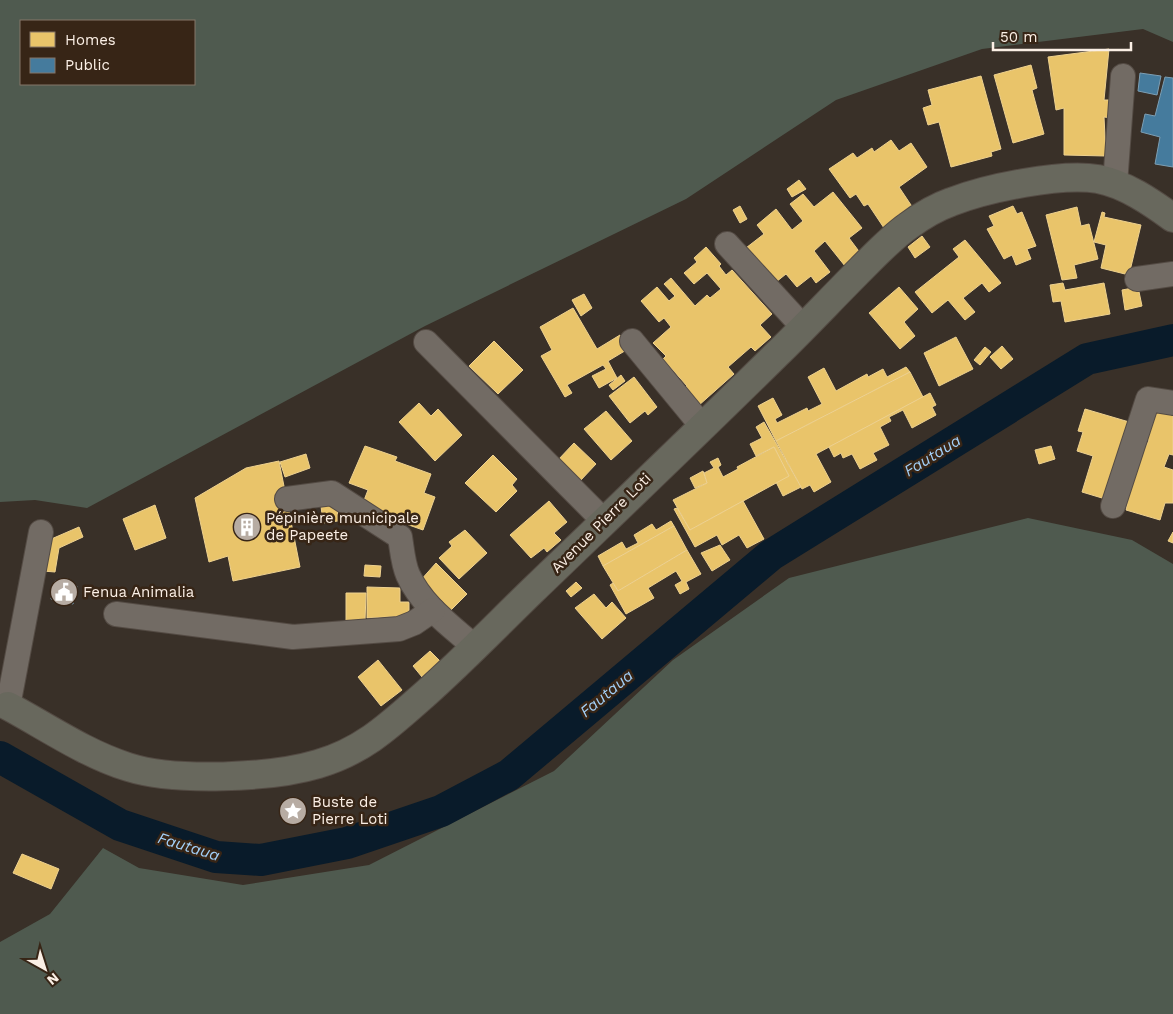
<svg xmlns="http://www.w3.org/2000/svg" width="1173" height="1014" font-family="'Work Sans',sans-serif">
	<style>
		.green { fill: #4f5a4f; fill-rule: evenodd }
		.homes { fill: #e9c46a; stroke: #eed18f }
		.public { fill: #457b9d; stroke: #7c9eb3 }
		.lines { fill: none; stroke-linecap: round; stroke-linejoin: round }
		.river { stroke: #091b2a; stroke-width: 32 }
		.minor-casing { stroke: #544b44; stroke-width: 26 }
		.major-casing { stroke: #544b44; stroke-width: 30 }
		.minor { stroke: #726b64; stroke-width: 24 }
		.major { stroke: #68685d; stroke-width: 28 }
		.labels { text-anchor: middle; stroke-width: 5; stroke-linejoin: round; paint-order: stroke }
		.poi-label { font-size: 15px; fill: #fbefe5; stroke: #372516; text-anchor: start }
		.street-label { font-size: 15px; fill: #fbefe5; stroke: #372516 }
		.water-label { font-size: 16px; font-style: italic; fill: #a3d0f8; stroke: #372516 }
	</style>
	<rect width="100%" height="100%" fill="#393028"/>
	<g class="green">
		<path d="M0 0H1173V42L1143 29 982 49 836 100 686 199 425 326 87 508 35 500 0 502ZM21 21H194V84H21Z"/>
		<polygon points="1028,518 1132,540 1173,564 1173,1014 0,1014 0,942 50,914 103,848 139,868 243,885 369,865 554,771 673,660 789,578"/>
	</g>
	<g class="homes">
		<polygon points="1109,49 1104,100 1112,100 1112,118 1104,117 1106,156 1064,155 1064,108 1056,110 1048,57"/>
		<polygon points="1031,65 1037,88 1032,90 1044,134 1013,143 994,75"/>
		<polygon points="981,76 1001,149 991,152 992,156 951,167 939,122 928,125 923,108 932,105 928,90"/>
		<polygon points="891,140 899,151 911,143 927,167 899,187 913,208 884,228 868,204 864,206 856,194 850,198 829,169 853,153 857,158 872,148 874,152"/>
		<polygon points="799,180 806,189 792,197 787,189"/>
		<polygon points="833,192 862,228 849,238 861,254 845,266 825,241 814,251 830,272 816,283 811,276 797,287 786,274 771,286 742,251 764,234 757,225 776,209 792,230 803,221 790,204 803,194 814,207"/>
		<polygon points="740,206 747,219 740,223 733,210"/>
		<polygon points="1013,206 1017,214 1022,212 1036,246 1027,249 1031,259 1016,265 1012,255 1004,259 987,229 994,226 989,216"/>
		<polygon points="1077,207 1081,226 1089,224 1098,259 1074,265 1077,278 1062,280 1046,215"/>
		<polygon points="1102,212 1105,213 1104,217 1141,225 1129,275 1101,268 1106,245 1094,242"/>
		<polygon points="922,236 930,247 915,258 908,247"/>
		<polygon points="965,240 1001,283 989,292 982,283 963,298 975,312 965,320 948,300 932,313 915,292 959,257 953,249"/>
		<polygon points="706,247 721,264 719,266 726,275 732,270 772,314 760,325 771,337 755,351 751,347 728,367 734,374 698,406 683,389 687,386 663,359 666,356 653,343 671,327 664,318 659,322 641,301 657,287 669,301 675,296 664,284 671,278 695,306 707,295 710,298 721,289 707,273 694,284 684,273 697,262 694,258"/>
		<polygon points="1063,283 1065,290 1104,283 1110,314 1065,322 1061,301 1053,302 1050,285"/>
		<polygon points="899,287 918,309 904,322 915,336 900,349 869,313"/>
		<polygon points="1138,287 1142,306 1125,310 1122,290"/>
		<polygon points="584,294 592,308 581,316 572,300"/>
		<polygon points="573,308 597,349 620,335 628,349 608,361 617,378 599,388 592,376 606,369 603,365 567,385 572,393 565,397 541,356 552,350 540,327"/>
		<polygon points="956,337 973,369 939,386 924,353"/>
		<polygon points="494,341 523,370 498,394 469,366"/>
		<polygon points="1002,346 1013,359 1001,369 990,357"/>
		<polygon points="985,347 991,352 980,365 974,360"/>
		<polygon points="906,367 910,372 776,441 758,406 773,398 782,415 775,419 777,423 807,408 808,411 822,404 808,377 824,368 836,391 867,374 868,377 883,369 887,377"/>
		<polygon points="910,372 923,397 816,454 831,482 814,492 810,485 802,489 776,441"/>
		<polygon points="621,375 625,381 613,390 609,385"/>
		<polygon points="634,377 657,407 648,415 645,411 630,423 609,396"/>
		<polygon points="930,393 936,405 932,407 936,415 912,428 903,410 889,417 891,421 880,427 889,445 873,453 877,460 860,469 852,454 843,458 841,453 834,457 829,447"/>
		<polygon points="419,403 431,416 438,409 462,435 435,461 399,422"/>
		<polygon points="1149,408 1173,415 1173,455 1169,454 1164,467 1173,470 1173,503 1165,503 1160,520 1126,510 1138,443 1146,446 1149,440 1146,439"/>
		<polygon points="1085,409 1136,424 1112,501 1082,492 1093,456 1077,451 1083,432 1078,431"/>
		<polygon points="606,411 632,441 611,460 584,429"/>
		<polygon points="764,422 801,487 783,496 776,482 789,476 774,447 756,456 750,444 762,438 756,427"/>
		<polygon points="574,443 596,464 580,481 558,460"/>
		<polygon points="365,446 397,457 395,461 431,474 424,493 435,497 423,530 361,508 368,490 349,483"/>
		<polygon points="1051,446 1055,459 1039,464 1035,450"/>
		<polygon points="774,447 789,476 690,530 673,500 707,483 704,473 714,468 710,462 718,458 721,465 718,467 723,477 738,469 737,467"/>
		<polygon points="306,454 310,468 285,477 280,462"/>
		<polygon points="493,455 517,479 512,485 517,491 496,512 465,483"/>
		<polygon points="279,461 300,567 233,581 228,556 209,562 195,498 246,468"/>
		<polygon points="703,471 707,483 695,488 690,478"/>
		<polygon points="549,501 567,522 554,533 561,540 547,552 544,548 531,558 510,535"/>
		<polygon points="743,501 764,539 747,548 739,535 722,545 717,535 695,547 674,509 677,508 690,530"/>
		<polygon points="337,504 338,521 323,523 321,506"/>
		<polygon points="155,505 166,538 135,550 123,519"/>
		<polygon points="671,521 674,526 603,566 598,556 622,542 626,549 638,543 634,535 652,524 656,530"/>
		<polygon points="674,526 687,550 618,591 603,566"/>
		<polygon points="79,527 83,537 59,548 55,572 43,571 49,540"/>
		<polygon points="465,530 487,553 459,579 439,558 452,546 449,542"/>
		<polygon points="1173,532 1173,543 1168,541"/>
		<polygon points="720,545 730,560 712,571 701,553"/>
		<polygon points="687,550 701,574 686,582 689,589 680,594 675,585 682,581 676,571 648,588 654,598 626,614 610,585 613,583 618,591"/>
		<polygon points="436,563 467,594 450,611 420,581"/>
		<polygon points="365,565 381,566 380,577 364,576"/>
		<polygon points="576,582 582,588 571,597 566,591"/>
		<polygon points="367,587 400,588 400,602 409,602 409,616 367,618"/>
		<polygon points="346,593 366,593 365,622 346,622"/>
		<polygon points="594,594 606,608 612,602 626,618 602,639 575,608"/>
		<polygon points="430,651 440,661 422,677 413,666"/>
		<polygon points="378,660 402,690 381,706 358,677"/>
		<polygon points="22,854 59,869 51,889 13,873"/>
	</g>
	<g class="public">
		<polygon points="1140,73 1161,76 1157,95 1138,91"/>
		<polygon points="1165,77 1173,78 1173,167 1155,164 1160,137 1141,132 1145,114 1155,116"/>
		<polygon points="55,581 77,586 73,604 51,599"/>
	</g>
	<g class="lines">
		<polyline class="river" points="0,757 120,825 216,857 261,860 347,843 441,811 509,775 771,555 1087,359 1173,340"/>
		<g class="minor-casing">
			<g id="minor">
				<polyline points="1115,184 1123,76"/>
				<polyline points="727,244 804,328"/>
				<polyline points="1137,279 1173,274"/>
				<polyline points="632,341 702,426"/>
				<polyline points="426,342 604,521"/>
				<path d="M287 499 332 493 400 537C402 549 403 564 408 575 422 606 451 626 476 648"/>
				<polyline points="1113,506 1148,399 1173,403"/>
				<polyline points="116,614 293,637 399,629 414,623 433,610"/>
				<polyline points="0,701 8,706 41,532"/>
			</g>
		</g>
		<g class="major-casing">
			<path id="major" d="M8 706C47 727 86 754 128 767 175 782 271 778 318 764 363 751 390 725 424 695 461 662 495 627 531 592 613 513 695 435 776 355 805 327 832 298 861 269 876 254 891 238 908 226 920 217 937 207 951 202 987 188 1060 173 1098 179 1125 184 1151 202 1173 218"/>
		</g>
		<use href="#minor" class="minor"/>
		<use href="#major" class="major"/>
	</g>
	<defs>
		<g id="building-disc" transform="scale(1.4375)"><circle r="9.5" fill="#b7aca3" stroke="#372516"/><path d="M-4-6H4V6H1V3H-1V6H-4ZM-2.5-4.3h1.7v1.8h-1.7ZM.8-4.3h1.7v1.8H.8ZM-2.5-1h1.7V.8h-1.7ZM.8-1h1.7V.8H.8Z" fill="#fff"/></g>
		<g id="civic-disc" transform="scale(1.4375)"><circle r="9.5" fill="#b7aca3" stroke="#372516"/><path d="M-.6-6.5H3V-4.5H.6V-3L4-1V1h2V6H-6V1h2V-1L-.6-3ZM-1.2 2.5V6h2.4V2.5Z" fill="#fff"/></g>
		<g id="sight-disc" transform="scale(1.4375)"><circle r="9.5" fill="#b7aca3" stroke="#372516"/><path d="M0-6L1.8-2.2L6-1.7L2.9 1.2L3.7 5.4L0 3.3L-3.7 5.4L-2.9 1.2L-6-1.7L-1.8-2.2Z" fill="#fff"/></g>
	</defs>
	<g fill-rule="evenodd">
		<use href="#building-disc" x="247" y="527"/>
		<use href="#civic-disc" x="64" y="592"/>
		<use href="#sight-disc" x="293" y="811"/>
	</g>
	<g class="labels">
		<g class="poi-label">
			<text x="266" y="523">Pépinière municipale<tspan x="266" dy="17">de Papeete</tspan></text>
			<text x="83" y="597">Fenua Animalia</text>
			<text x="312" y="807">Buste de<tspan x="312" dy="17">Pierre Loti</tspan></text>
		</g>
		<g class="street-label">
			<text transform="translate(601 523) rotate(-45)" y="5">Avenue Pierre Loti</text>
		</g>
		<g class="water-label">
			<text transform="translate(932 455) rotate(-32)" y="6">Fautaua</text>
			<text transform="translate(606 693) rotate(-40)" y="6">Fautaua</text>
			<text transform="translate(189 846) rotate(17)" y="6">Fautaua</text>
		</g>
	</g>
	<rect x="20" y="20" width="175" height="65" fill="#372516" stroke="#857669"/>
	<rect x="30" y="32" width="25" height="15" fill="#e9c46a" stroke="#857669"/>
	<text x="65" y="45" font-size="15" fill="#fbefe5">Homes</text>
	<rect x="30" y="58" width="25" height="15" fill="#457b9d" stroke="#857669"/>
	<text x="65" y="70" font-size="15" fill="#fbefe5">Public</text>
	<g transform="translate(45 969) rotate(141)" stroke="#372516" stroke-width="4" paint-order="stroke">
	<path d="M0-4L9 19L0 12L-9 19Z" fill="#fbefe5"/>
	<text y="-8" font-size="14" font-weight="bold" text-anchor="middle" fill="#fbefe5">N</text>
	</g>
	<path d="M993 42v8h138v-8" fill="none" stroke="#fbefe5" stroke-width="2.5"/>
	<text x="1000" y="42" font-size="15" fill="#fbefe5" stroke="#372516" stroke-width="4" paint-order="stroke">50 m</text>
</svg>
